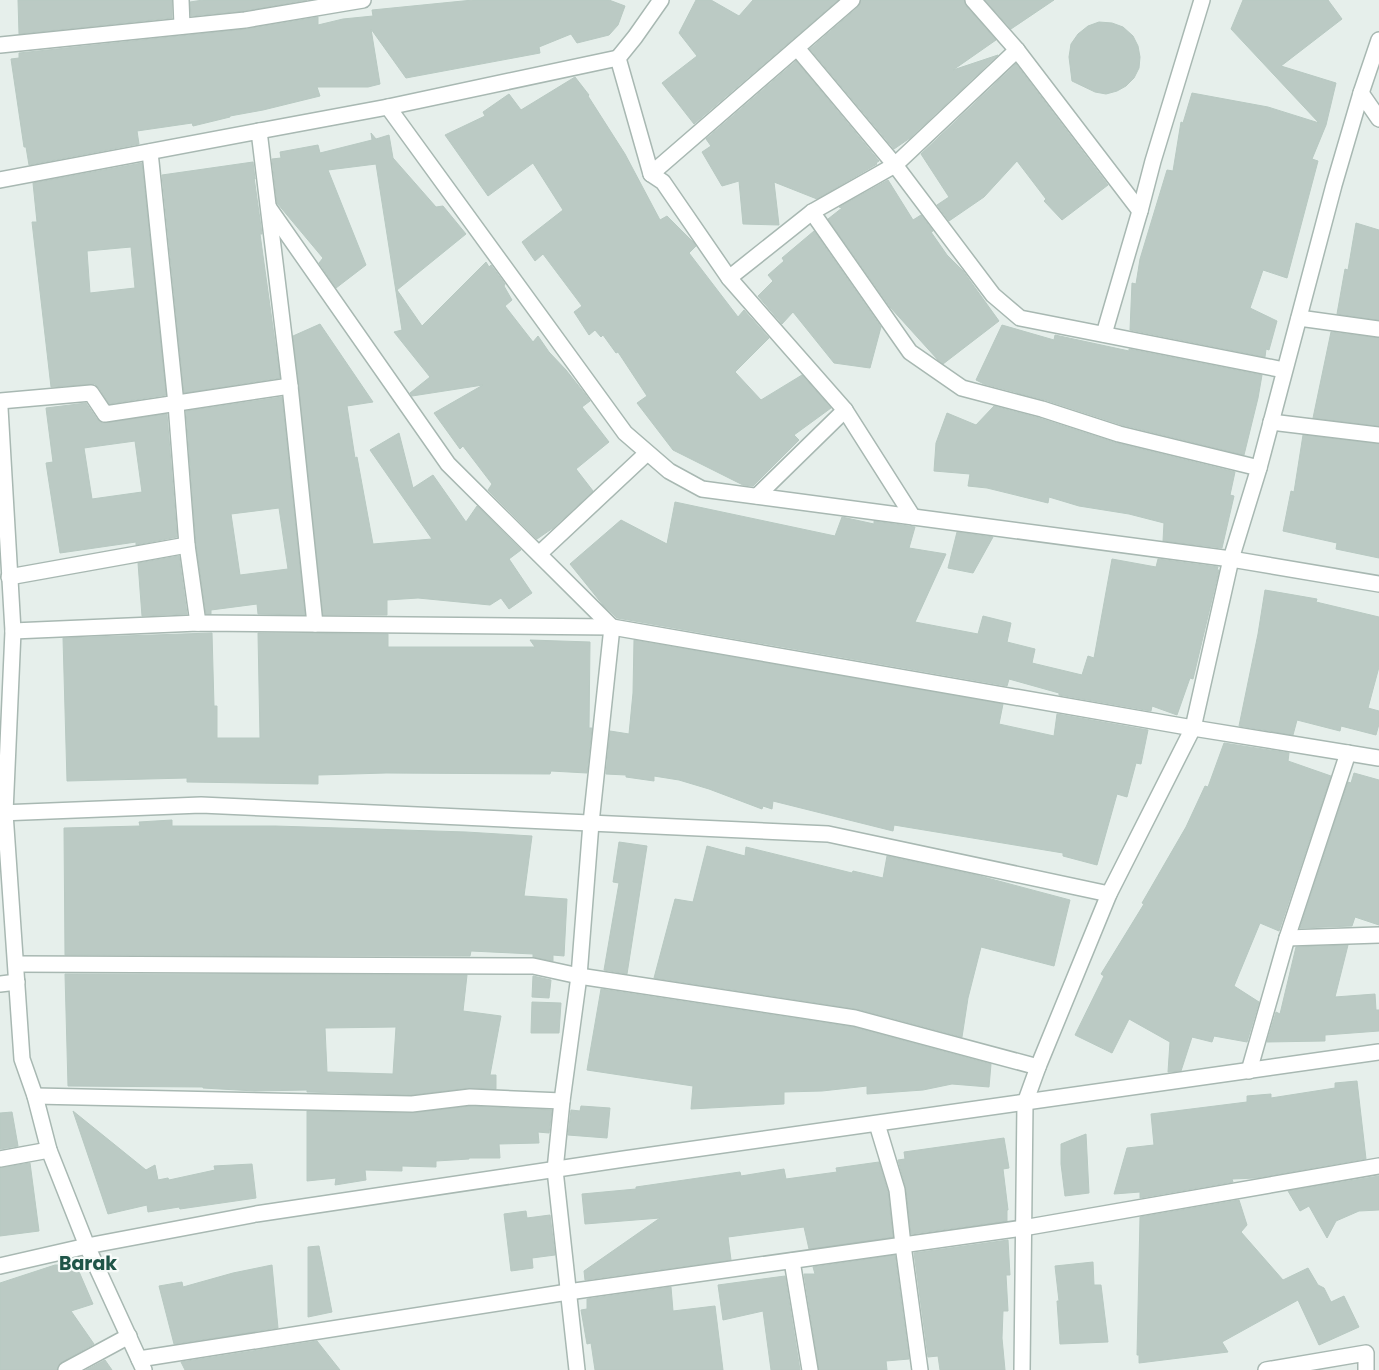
<svg xmlns="http://www.w3.org/2000/svg" width="1379" height="1370" font-family="Poppins,sans-serif">
	<style>
		.building { fill: #bbcac4; stroke: #b8c9c2; fill-rule: evenodd }
		.lines { fill: none; stroke-linecap: round; stroke-linejoin: round }
		.minor-casing { stroke: #a8b8b2; stroke-width: 18 }
		.tertiary-casing { stroke: #a8b8b2; stroke-width: 18 }
		.minor { stroke: #fff; stroke-width: 15 }
		.tertiary { stroke: #fff; stroke-width: 15 }
		.labels { text-anchor: middle; stroke-width: 4.5; stroke-linejoin: round; paint-order: stroke }
		.district-label { font-size: 19px; font-weight: bold; fill: #1f5548; stroke: #f7fbf9 }
	</style>
	<rect width="100%" height="100%" fill="#e6efeb"/>
	<g class="building">
		<polygon points="18,0 172,0 172,18 19,34"/>
		<polygon points="203,0 307,0 244,11 191,16 190,2"/>
		<polygon points="473,0 609,0 625,6 618,25 609,35 577,43 571,34 539,47 540,53 406,78 371,29 380,84 368,87 317,87 320,96 263,110 230,116 230,117 193,126 192,123 137,131 139,144 29,165 26,147 24,147 11,59 19,58 19,53 246,29 318,17 318,25 343,19 373,16 372,10"/>
		<polygon points="696,0 711,0 739,16 753,0 838,0 694,124 662,83 697,56 679,33"/>
		<polygon points="861,0 964,0 966,6 996,40 953,70 998,55 910,138 894,149 810,49 858,7"/>
		<polygon points="985,0 1054,0 1011,29"/>
		<polygon points="1243,0 1328,0 1342,19 1281,66 1336,83 1326,125 1312,159 1318,161 1287,278 1263,270 1250,308 1277,321 1269,350 1266,349 1265,357 1130,330 1132,283 1136,284 1140,259 1167,170 1173,171 1181,122 1183,123 1192,93 1268,107 1319,123 1231,29"/>
		<polygon points="1099,22 1112,23 1123,27 1133,36 1138,46 1140,57 1139,68 1134,78 1126,86 1117,91 1106,94 1095,92 1072,81 1069,57 1071,44 1078,34 1088,26"/>
		<polygon points="796,61 879,161 876,163 877,164 817,199 774,182 779,225 743,224 739,181 722,186 702,152 711,146 706,139"/>
		<polygon points="1016,64 1108,185 1062,220 1044,201 1046,199 1017,161 984,197 949,221 937,205 949,197 921,154"/>
		<polygon points="575,77 589,95 588,96 625,154 660,220 667,216 694,243 696,246 689,253 738,317 744,310 769,338 735,372 761,400 802,375 831,408 794,435 799,440 753,486 743,485 673,450 637,403 647,396 618,352 616,353 603,335 601,337 595,330 589,335 574,312 582,306 543,254 535,261 522,242 563,210 533,163 488,196 445,135 485,116 483,112 509,94 521,110"/>
		<polygon points="371,133 376,139 389,135 393,158 436,207 443,206 466,234 397,290 422,326 486,262 489,267 491,265 505,284 504,286 512,300 505,306 533,342 538,336 549,352 566,370 585,394 590,401 582,407 609,442 576,469 593,491 553,528 537,539 488,490 492,484 463,446 460,449 434,413 483,385 412,396 410,393 430,377 394,332 402,330 376,164 328,170 366,265 336,288 319,263 323,258 277,203 272,159 281,158 280,152 318,145 320,153 372,140"/>
		<polygon points="253,162 255,179 254,177 262,234 260,234 280,378 184,393 162,175"/>
		<path d="M142 163 166 395 109 404 99 388 95 384 51 387 32 222H37L33 183ZM131 247 135 288 90 293 87 251Z"/>
		<polygon points="888,180 913,220 921,215 933,231 931,232 947,255 963,271 999,321 943,364 938,360 890,307 828,219 842,208 839,207"/>
		<polygon points="1356,223 1379,230 1379,320 1337,314 1345,269 1348,270"/>
		<polygon points="814,231 881,327 870,368 834,363 793,312 782,324 758,296 773,281 768,275 784,261 782,258"/>
		<polygon points="320,324 373,402 347,406 355,458 357,457 373,544 432,539 370,450 399,433 413,488 433,475 466,522 477,506 521,550 509,559 532,593 509,609 501,598 490,605 418,598 387,600 387,615 323,615 293,336"/>
		<polygon points="1002,325 1054,340 1055,335 1129,351 1129,349 1262,375 1258,398 1244,455 1122,425 1045,400 984,384 976,380"/>
		<polygon points="1331,332 1379,338 1379,426 1313,418"/>
		<path d="M282 397 305 615 258 614 257 604 211 610V614H206L196 544 186 411ZM279 508 288 569 240 575 231 514Z"/>
		<path d="M86 403 97 419 102 423 167 414 177 537 136 545V542L60 553 46 463 53 462 46 408ZM135 441 142 492 92 499 84 448Z"/>
		<polygon points="994,406 1039,418 1117,443 1235,472 1230,495 1234,496 1222,548 1163,541 1164,523 1129,514 1079,506 1049,497 1048,503 987,488 968,486 970,474 934,471 936,443 947,413 976,425"/>
		<polygon points="1303,435 1379,444 1379,558 1336,549 1337,543 1283,531 1291,491 1294,492"/>
		<polygon points="675,502 835,536 842,517 874,524 874,521 915,527 909,548 946,554 915,622 978,634 983,616 1011,623 1007,642 1035,649 1032,663 1082,675 1088,656 1094,658 1112,559 1156,567 1158,559 1218,567 1217,570 1219,570 1193,679 1190,678 1177,715 1152,706 1151,711 1059,695 1059,693 1009,679 1007,686 617,618 603,605 570,564 621,520 667,544"/>
		<polygon points="957,532 993,537 973,573 948,568"/>
		<polygon points="179,556 187,614 142,616 138,563"/>
		<polygon points="1265,590 1317,599 1316,602 1379,617 1379,667 1368,708 1379,711 1379,724 1376,735 1341,726 1340,731 1297,720 1293,735 1239,726 1258,634"/>
		<polygon points="212,633 214,706 217,706 217,738 260,738 258,633 388,634 388,647 535,647 530,640 590,642 589,728 592,728 587,773 551,771 550,774 386,773 318,775 318,784 187,782 187,778 67,781 63,638"/>
		<polygon points="634,640 1003,704 999,724 1054,736 1057,714 1148,730 1141,764 1136,763 1127,797 1117,794 1097,865 1063,856 1063,853 894,825 893,831 773,801 772,809 763,806 762,809 709,789 679,780 654,776 654,781 626,777 626,775 606,774 610,731 629,734 633,693"/>
		<polygon points="1224,743 1289,753 1288,761 1331,776 1279,931 1260,923 1234,986 1259,1002 1247,1042 1214,1036 1212,1042 1192,1037 1181,1071 1168,1072 1170,1042 1129,1019 1112,1053 1075,1035 1104,976 1101,974 1144,904 1142,903 1186,827 1205,786 1208,787"/>
		<polygon points="1354,773 1379,780 1379,925 1355,917 1352,926 1300,928 1348,782 1351,783"/>
		<polygon points="172,820 172,826 275,826 466,832 532,836 524,896 567,899 564,956 553,955 553,961 533,957 533,954 471,951 470,956 65,955 64,828 140,826 139,822"/>
		<polygon points="619,842 647,846 627,974 604,970 619,883 613,882"/>
		<polygon points="707,846 745,856 746,847 852,873 853,871 883,878 887,856 976,875 1070,900 1054,966 981,947 968,998 962,1037 857,1009 654,978 675,899 693,902"/>
		<polygon points="1348,945 1335,997 1375,994 1376,1010 1379,1010 1379,1031 1325,1035 1325,1041 1267,1042 1276,1012 1280,1014 1296,947"/>
		<path d="M65 974 467 975 463 1011 501 1016 490 1075H496V1089L469 1088 412 1095 307 1092V1090L255 1091 203 1088V1087L68 1086ZM396 1027 393 1074 327 1072 325 1028Z"/>
		<polygon points="533,976 551,980 549,998 532,997"/>
		<polygon points="601,989 853,1027 991,1064 989,1087 952,1084 923,1090 867,1094 867,1086 822,1091 784,1092 784,1104 691,1109 693,1086 587,1070"/>
		<polygon points="532,1002 561,1003 559,1033 531,1033"/>
		<polygon points="1357,1081 1366,1159 1256,1178 1232,1179 1233,1182 1140,1198 1140,1192 1114,1194 1127,1148 1154,1145 1151,1114 1247,1102 1247,1096 1271,1094 1271,1098 1335,1088 1335,1083"/>
		<polygon points="470,1106 552,1110 549,1133 538,1132 539,1143 499,1144 500,1158 469,1158 469,1159 436,1161 436,1167 402,1166 402,1171 365,1170 366,1180 335,1185 336,1178 307,1181 307,1111 412,1113"/>
		<polygon points="581,1106 610,1108 607,1138 568,1135 571,1110 580,1111"/>
		<polygon points="73,1111 146,1170 155,1165 158,1180 168,1178 169,1180 215,1170 214,1166 252,1164 256,1198 180,1209 179,1207 148,1212 147,1205 108,1214"/>
		<polygon points="12,1112 18,1146 0,1149 0,1113"/>
		<polygon points="1086,1134 1089,1193 1065,1196 1061,1164 1061,1144"/>
		<polygon points="1004,1138 1009,1168 1003,1169 1008,1210 1007,1210 1007,1221 911,1234 906,1189 898,1160 905,1159 904,1152"/>
		<polygon points="879,1162 888,1192 893,1237 809,1249 804,1227 728,1237 731,1260 585,1280 584,1271 660,1218 585,1224 582,1194 636,1189 636,1187 740,1172 741,1176 784,1169 786,1179 837,1172 836,1168"/>
		<polygon points="30,1163 39,1231 0,1236 0,1168"/>
		<polygon points="1379,1176 1379,1210 1359,1211 1336,1221 1327,1238 1309,1206 1300,1211 1288,1191"/>
		<polygon points="1239,1200 1247,1225 1241,1232 1283,1280 1308,1268 1318,1285 1324,1288 1331,1302 1344,1296 1359,1327 1319,1345 1298,1300 1222,1342 1228,1352 1139,1363 1139,1355 1137,1355 1140,1217"/>
		<polygon points="526,1211 527,1218 550,1215 555,1255 532,1258 533,1268 511,1271 504,1214"/>
		<polygon points="1008,1240 1010,1275 1006,1275 1008,1311 1003,1311 1002,1338 1005,1370 940,1370 938,1356 928,1357 914,1253"/>
		<polygon points="319,1246 332,1312 308,1317 308,1247"/>
		<polygon points="895,1255 909,1359 886,1361 887,1370 819,1370 804,1274 815,1274 813,1267"/>
		<polygon points="1093,1262 1094,1285 1101,1285 1108,1342 1060,1344 1057,1301 1059,1301 1055,1266"/>
		<polygon points="55,1265 65,1265 66,1270 77,1267 93,1304 71,1311 94,1344 62,1362 58,1366 57,1370 0,1370 0,1283"/>
		<polygon points="272,1265 278,1328 174,1344 159,1286 182,1282 183,1287 233,1273"/>
		<polygon points="785,1276 800,1370 771,1370 763,1311 723,1320 718,1285"/>
		<polygon points="671,1287 673,1311 715,1306 723,1370 595,1370 591,1343 587,1344 581,1310 587,1309 587,1299"/>
		<polygon points="317,1341 340,1370 185,1370 181,1362"/>
		<polygon points="105,1360 112,1370 86,1370"/>
	</g>
	<g class="lines">
		<g class="minor-casing">
			<g id="minor">
				<polyline points="181,0 182,26"/>
				<polyline points="661,0 635,37 618,58 651,174 663,182 729,278 845,410 913,517"/>
				<polyline points="973,0 1017,50 1140,211"/>
				<polyline points="0,45 245,20 363,0"/>
				<polyline points="797,48 895,165 993,295 1020,318 1284,370"/>
				<polyline points="1361,93 1379,119"/>
				<polyline points="388,107 625,433 669,471 702,489 1231,559 1379,584"/>
				<polyline points="259,131 388,107 618,58"/>
				<polyline points="150,152 176,404 187,545 198,623"/>
				<polyline points="651,174 852,0"/>
				<polyline points="0,180 259,131 290,386 315,624"/>
				<polyline points="269,208 448,464 612,627"/>
				<polyline points="812,212 910,352 962,388 1042,409 1119,434 1259,468"/>
				<polyline points="729,278 812,212 895,165 1017,50"/>
				<polyline points="1299,318 1379,329"/>
				<polyline points="1104,334 1140,211 1153,161 1202,0"/>
				<polyline points="0,401 91,393 105,414 290,386"/>
				<polyline points="1271,422 1379,435"/>
				<polyline points="757,496 845,410"/>
				<polyline points="539,554 647,453"/>
				<polyline points="9,577 187,545"/>
				<polyline points="13,631 198,623 612,627 1193,728 1379,758"/>
				<polyline points="0,813 201,805 828,834 1109,894"/>
				<polyline points="1287,938 1379,935"/>
				<polyline points="16,964 533,966 579,976 855,1018 1038,1067"/>
				<polyline points="0,984 17,982"/>
				<polyline points="1249,1071 1287,938 1348,753"/>
				<polyline points="35,1096 412,1104 470,1097 562,1101"/>
				<polyline points="877,1124 897,1190 903,1245 920,1370"/>
				<polyline points="0,1159 49,1150"/>
				<polyline points="792,1261 810,1370"/>
				<polyline points="139,1359 568,1292 1023,1228 1379,1166"/>
				<polyline points="66,1370 129,1336"/>
				<polyline points="577,1370 555,1170 562,1101 579,976 591,823 612,627"/>
				<polyline points="1266,1370 1366,1353 1366,1370"/>
			</g>
		</g>
		<g class="tertiary-casing">
			<g id="tertiary">
				<polyline points="0,408 13,631 5,813 22,1059 35,1096 49,1150 87,1246 144,1370"/>
				<polyline points="0,1266 87,1246 256,1214 624,1159 1379,1052"/>
				<polyline points="1022,1370 1025,1103 1038,1067 1109,894 1193,728 1231,559 1259,468 1334,185 1361,93 1379,40"/>
			</g>
		</g>
		<use href="#minor" class="minor"/>
		<use href="#tertiary" class="tertiary"/>
	</g>
	<g class="labels">
		<g class="district-label">
			<text x="88" y="1270">Barak</text>
		</g>
	</g>
</svg>
